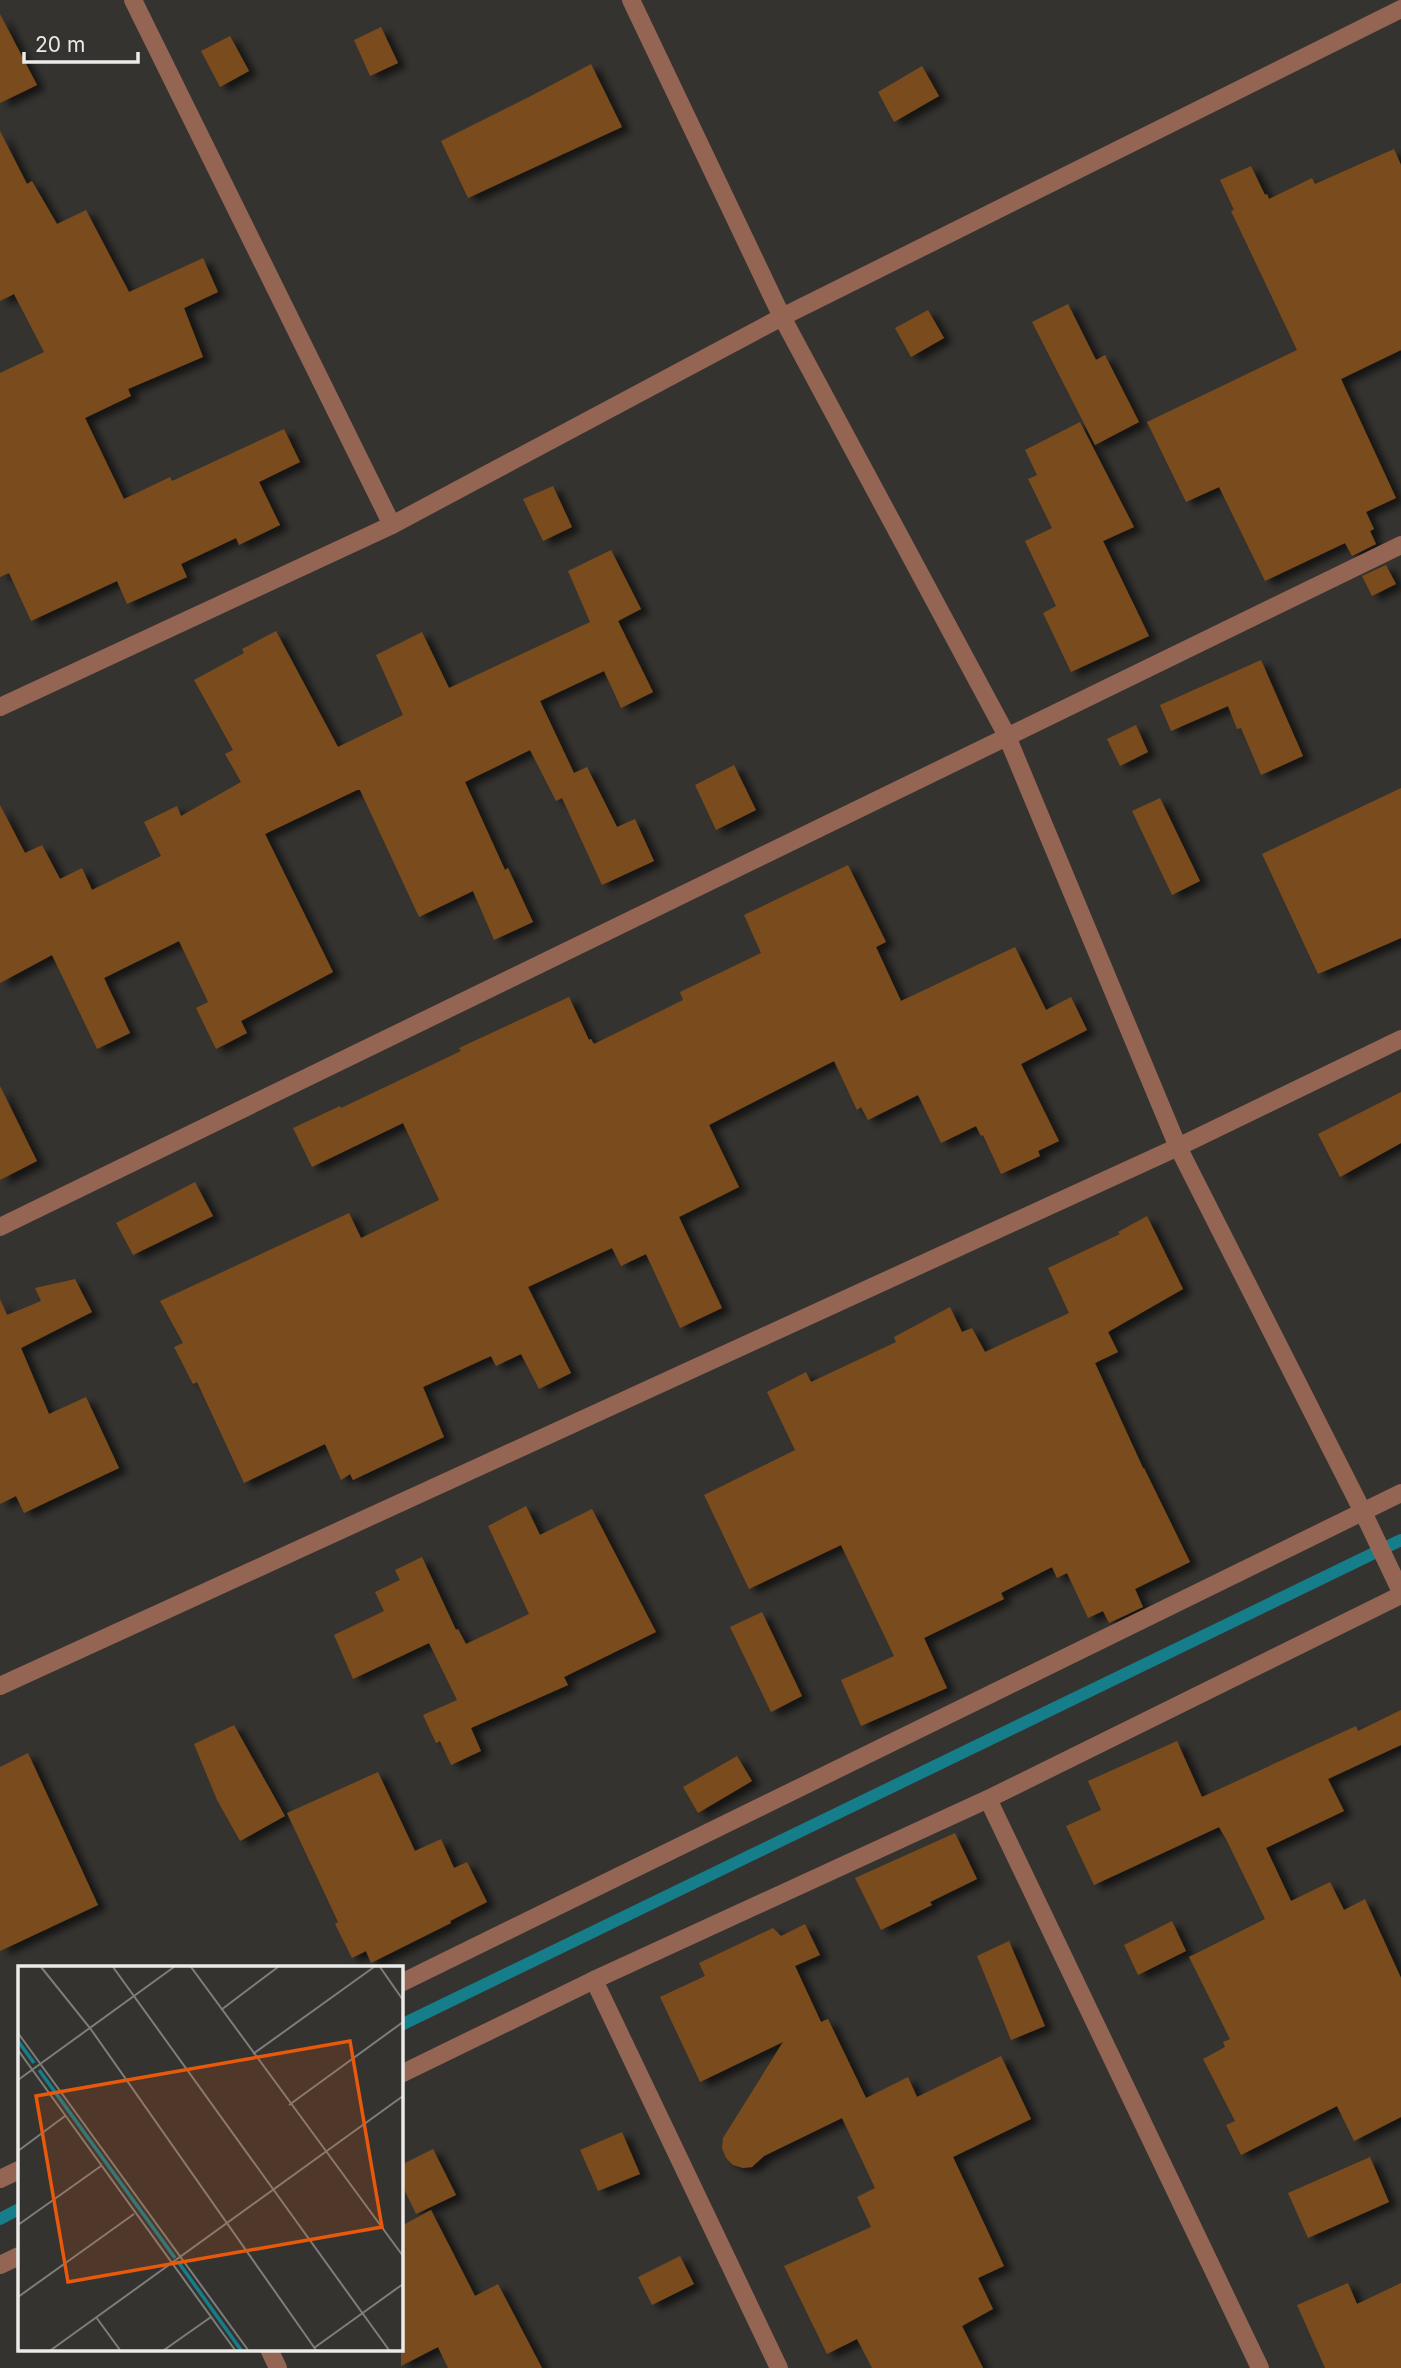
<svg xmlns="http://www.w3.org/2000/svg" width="1401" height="2368" font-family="Inter,sans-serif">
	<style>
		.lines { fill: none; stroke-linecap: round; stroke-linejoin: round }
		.stream { stroke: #167e8a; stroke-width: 12 }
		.building { fill: #7a4b1b; filter: url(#shadow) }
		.minor { stroke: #946553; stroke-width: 18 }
		.inset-river { fill: none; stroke: #167e8a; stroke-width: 3.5 }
		.inset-road { fill: none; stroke: #7d7d7a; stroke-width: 2 }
		.view { fill: #e8590c; fill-opacity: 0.15; stroke: #e8590c; stroke-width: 3.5 }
		.inset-edge { fill: none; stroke: #ebebe9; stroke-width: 3.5 }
	</style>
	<defs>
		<filter id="shadow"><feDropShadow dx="8" dy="4.5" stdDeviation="3.5" flood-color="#0009"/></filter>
	</defs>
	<rect width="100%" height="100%" fill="#343330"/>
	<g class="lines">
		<g class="stream">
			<polyline points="401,2025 1401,1540"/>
			<polyline points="0,2219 19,2209"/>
		</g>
	</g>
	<g class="building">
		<polygon points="0,14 37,85 0,103"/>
		<polygon points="381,27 398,63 370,76 354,40"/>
		<polygon points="230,36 249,71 220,87 201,51"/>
		<polygon points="591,64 622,127 468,198 441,141 529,97"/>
		<polygon points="922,66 939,96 894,122 878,92"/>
		<polygon points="0,131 27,184 32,181 57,224 86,210 129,292 203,258 218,292 184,308 203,357 128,389 131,396 85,418 124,499 170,477 172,481 284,429 300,462 259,482 280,525 239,545 236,538 181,564 187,577 127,604 117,581 31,621 9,573 0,577 0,373 44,352 14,294 0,301"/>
		<polygon points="1394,149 1401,165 1401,350 1341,379 1396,498 1366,512 1374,529 1370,531 1376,544 1352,556 1345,543 1265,581 1219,487 1186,502 1147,422 1297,350 1231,211 1234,210 1220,180 1251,166 1265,195 1267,194 1269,199 1312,178 1315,184"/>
		<polygon points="1068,304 1096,360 1105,355 1139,422 1095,445 1032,322"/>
		<polygon points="928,310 944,338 911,357 895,328"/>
		<polygon points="1080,422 1134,527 1103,541 1149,636 1071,672 1043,613 1056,606 1025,541 1052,528 1028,479 1037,475 1025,450"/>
		<polygon points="553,486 572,527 543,541 523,499"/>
		<polygon points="611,550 641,609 618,621 653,692 621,708 604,671 540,701 574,773 587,767 617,827 635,819 654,861 602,885 562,798 556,801 530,750 465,782 505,870 508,868 533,922 494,940 473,891 419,917 360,790 357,790 265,834 333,972 241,1021 247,1033 216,1049 196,1008 208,1002 179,941 104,978 130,1033 97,1049 52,955 0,983 0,805 25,853 42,845 60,879 82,868 92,890 161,856 144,822 177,806 181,816 241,782 225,754 233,750 194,680 244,653 242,649 276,631 338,747 403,715 376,655 422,632 449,688 590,622 568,571"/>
		<polygon points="1386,565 1396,584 1372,596 1362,576"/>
		<polygon points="1261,660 1303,756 1261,775 1241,728 1237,729 1228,706 1171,731 1160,705"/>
		<polygon points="1136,725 1148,752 1120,766 1107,739"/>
		<polygon points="734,765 756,810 716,830 695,785"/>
		<polygon points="1401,788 1401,938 1318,974 1262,854"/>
		<polygon points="1160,798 1200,881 1172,895 1132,811"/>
		<polygon points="848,865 886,942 876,947 901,1001 1015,947 1046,1010 1071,997 1087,1030 1021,1064 1059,1141 1038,1151 1040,1156 1001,1174 983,1135 981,1136 976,1126 941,1143 918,1095 868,1120 861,1107 857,1110 834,1061 709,1125 739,1187 679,1217 722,1308 680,1328 646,1254 621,1266 612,1248 528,1287 571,1373 539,1389 521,1354 496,1366 491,1356 423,1387 444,1437 353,1480 350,1474 341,1480 325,1444 244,1483 197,1382 193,1384 174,1347 183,1343 160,1301 349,1213 361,1238 439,1200 403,1123 312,1167 293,1128 340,1106 341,1108 461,1051 459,1048 569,997 589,1040 591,1039 594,1044 683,1000 680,992 761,953 744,915"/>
		<polygon points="0,1086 37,1161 0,1180"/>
		<polygon points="1401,1092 1401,1143 1340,1177 1318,1134"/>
		<polygon points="195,1182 213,1216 133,1255 116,1223"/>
		<polygon points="1147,1216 1183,1289 1108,1332 1118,1352 1095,1363 1143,1468 1144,1468 1190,1562 1135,1589 1143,1607 1109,1623 1103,1611 1088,1618 1067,1573 1057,1578 1052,1567 1001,1593 1004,1599 924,1638 947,1688 861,1726 841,1680 894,1656 841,1545 749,1589 704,1495 795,1450 767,1392 806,1372 811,1382 896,1342 894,1337 950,1307 962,1332 972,1328 985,1352 1069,1313 1048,1268 1120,1234 1118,1232"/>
		<polygon points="75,1279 92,1312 21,1348 49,1414 86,1397 119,1468 24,1513 16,1496 0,1504 0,1299 7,1315 41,1301 35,1288"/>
		<polygon points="526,1506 540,1535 592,1509 656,1632 564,1677 568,1685 471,1728 481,1751 451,1765 440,1741 436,1743 423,1715 457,1700 429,1643 353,1679 334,1635 384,1611 375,1592 400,1580 395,1570 422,1557 456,1630 458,1629 466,1644 529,1614 488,1526"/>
		<polygon points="762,1612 802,1696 771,1712 730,1627"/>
		<polygon points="1401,1710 1401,1745 1328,1779 1344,1811 1266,1848 1291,1901 1330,1882 1344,1910 1365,1899 1401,1978 1401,2117 1354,2141 1337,2106 1241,2155 1226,2125 1235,2121 1203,2059 1225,2047 1223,2042 1230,2039 1189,1957 1265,1919 1226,1839 1219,1827 1094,1885 1066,1826 1101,1810 1088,1781 1177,1741 1202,1797 1356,1726 1358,1731"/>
		<polygon points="234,1725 285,1816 240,1841 217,1800 194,1744"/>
		<polygon points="28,1753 98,1905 0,1951 0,1767"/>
		<polygon points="737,1756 752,1781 698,1813 683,1787"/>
		<polygon points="378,1772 415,1851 441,1839 454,1868 467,1862 487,1902 450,1921 451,1923 371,1963 366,1951 352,1958 335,1924 338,1922 287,1813"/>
		<polygon points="955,1833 977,1879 930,1902 932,1905 881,1930 855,1878"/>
		<polygon points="1172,1921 1186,1951 1138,1975 1124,1945"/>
		<polygon points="805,1924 820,1955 795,1966 821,2022 828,2019 866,2098 908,2077 917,2097 1001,2056 1031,2119 953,2157 1004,2266 978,2278 993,2309 962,2326 983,2368 872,2368 857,2339 827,2354 784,2266 871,2227 857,2197 875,2188 842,2118 764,2156 752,2167 743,2168 733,2165 726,2158 722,2148 723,2138 783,2042 700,2082 660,1997 705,1976 699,1963 773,1928 781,1936"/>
		<polygon points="1009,1941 1045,2026 1011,2040 977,1956"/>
		<polygon points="622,2132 640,2174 598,2191 580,2150"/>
		<polygon points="433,2149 456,2195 416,2214 401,2183 401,2165"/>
		<polygon points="1370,2157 1389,2202 1308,2238 1288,2193"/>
		<polygon points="431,2210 475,2296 498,2284 542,2368 448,2368 438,2347 401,2366 401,2226"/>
		<polygon points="680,2256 694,2284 652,2305 638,2277"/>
		<polygon points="1348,2283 1357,2304 1401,2283 1401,2368 1325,2368 1297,2305"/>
	</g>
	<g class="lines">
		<g class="minor">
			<polyline points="133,0 392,525"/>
			<polyline points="631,0 782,317 1006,734 1178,1147 1363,1512 1401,1592"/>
			<polyline points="0,707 392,525 782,317 1401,9"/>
			<path d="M0 1227C468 1002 933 770 1401 545"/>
			<polyline points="0,1686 1178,1147 1401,1039"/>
			<polyline points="988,1799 1260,2368"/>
			<polyline points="594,1980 779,2368"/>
			<polyline points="401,1983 1401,1493"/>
			<polyline points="401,2074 594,1980 988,1799 1401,1595"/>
			<polyline points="0,2179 19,2170"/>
			<polyline points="0,2265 19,2256"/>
			<polyline points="269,2349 278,2368"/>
		</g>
	</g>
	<g transform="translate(18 1966)">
		<rect width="385" height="385" fill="#343330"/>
		<path class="inset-river" d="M0 75 16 97M21 104 157 292M161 297 223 384"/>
		<path class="inset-road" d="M23 1 72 62 298 384M95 1 371 384M173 1 385 290M362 1 385 34M203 44 260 1M0 67 230 384M0 84 217 384M235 88 356 1M0 114 156 1M271 139 385 56M0 185 47 150M0 259 83 200M0 331 116 248M78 351 102 384M296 382 385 318M33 384 385 130M146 384 193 351"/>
		<path class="view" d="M332 75 364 261 50 316 18 130Z"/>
		<rect width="385" height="385" class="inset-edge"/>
	</g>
	<path d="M24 52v10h114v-10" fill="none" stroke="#ebebe9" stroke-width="3.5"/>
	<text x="35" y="52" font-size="21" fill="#ebebe9" stroke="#343330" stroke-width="5" paint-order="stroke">20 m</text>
</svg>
